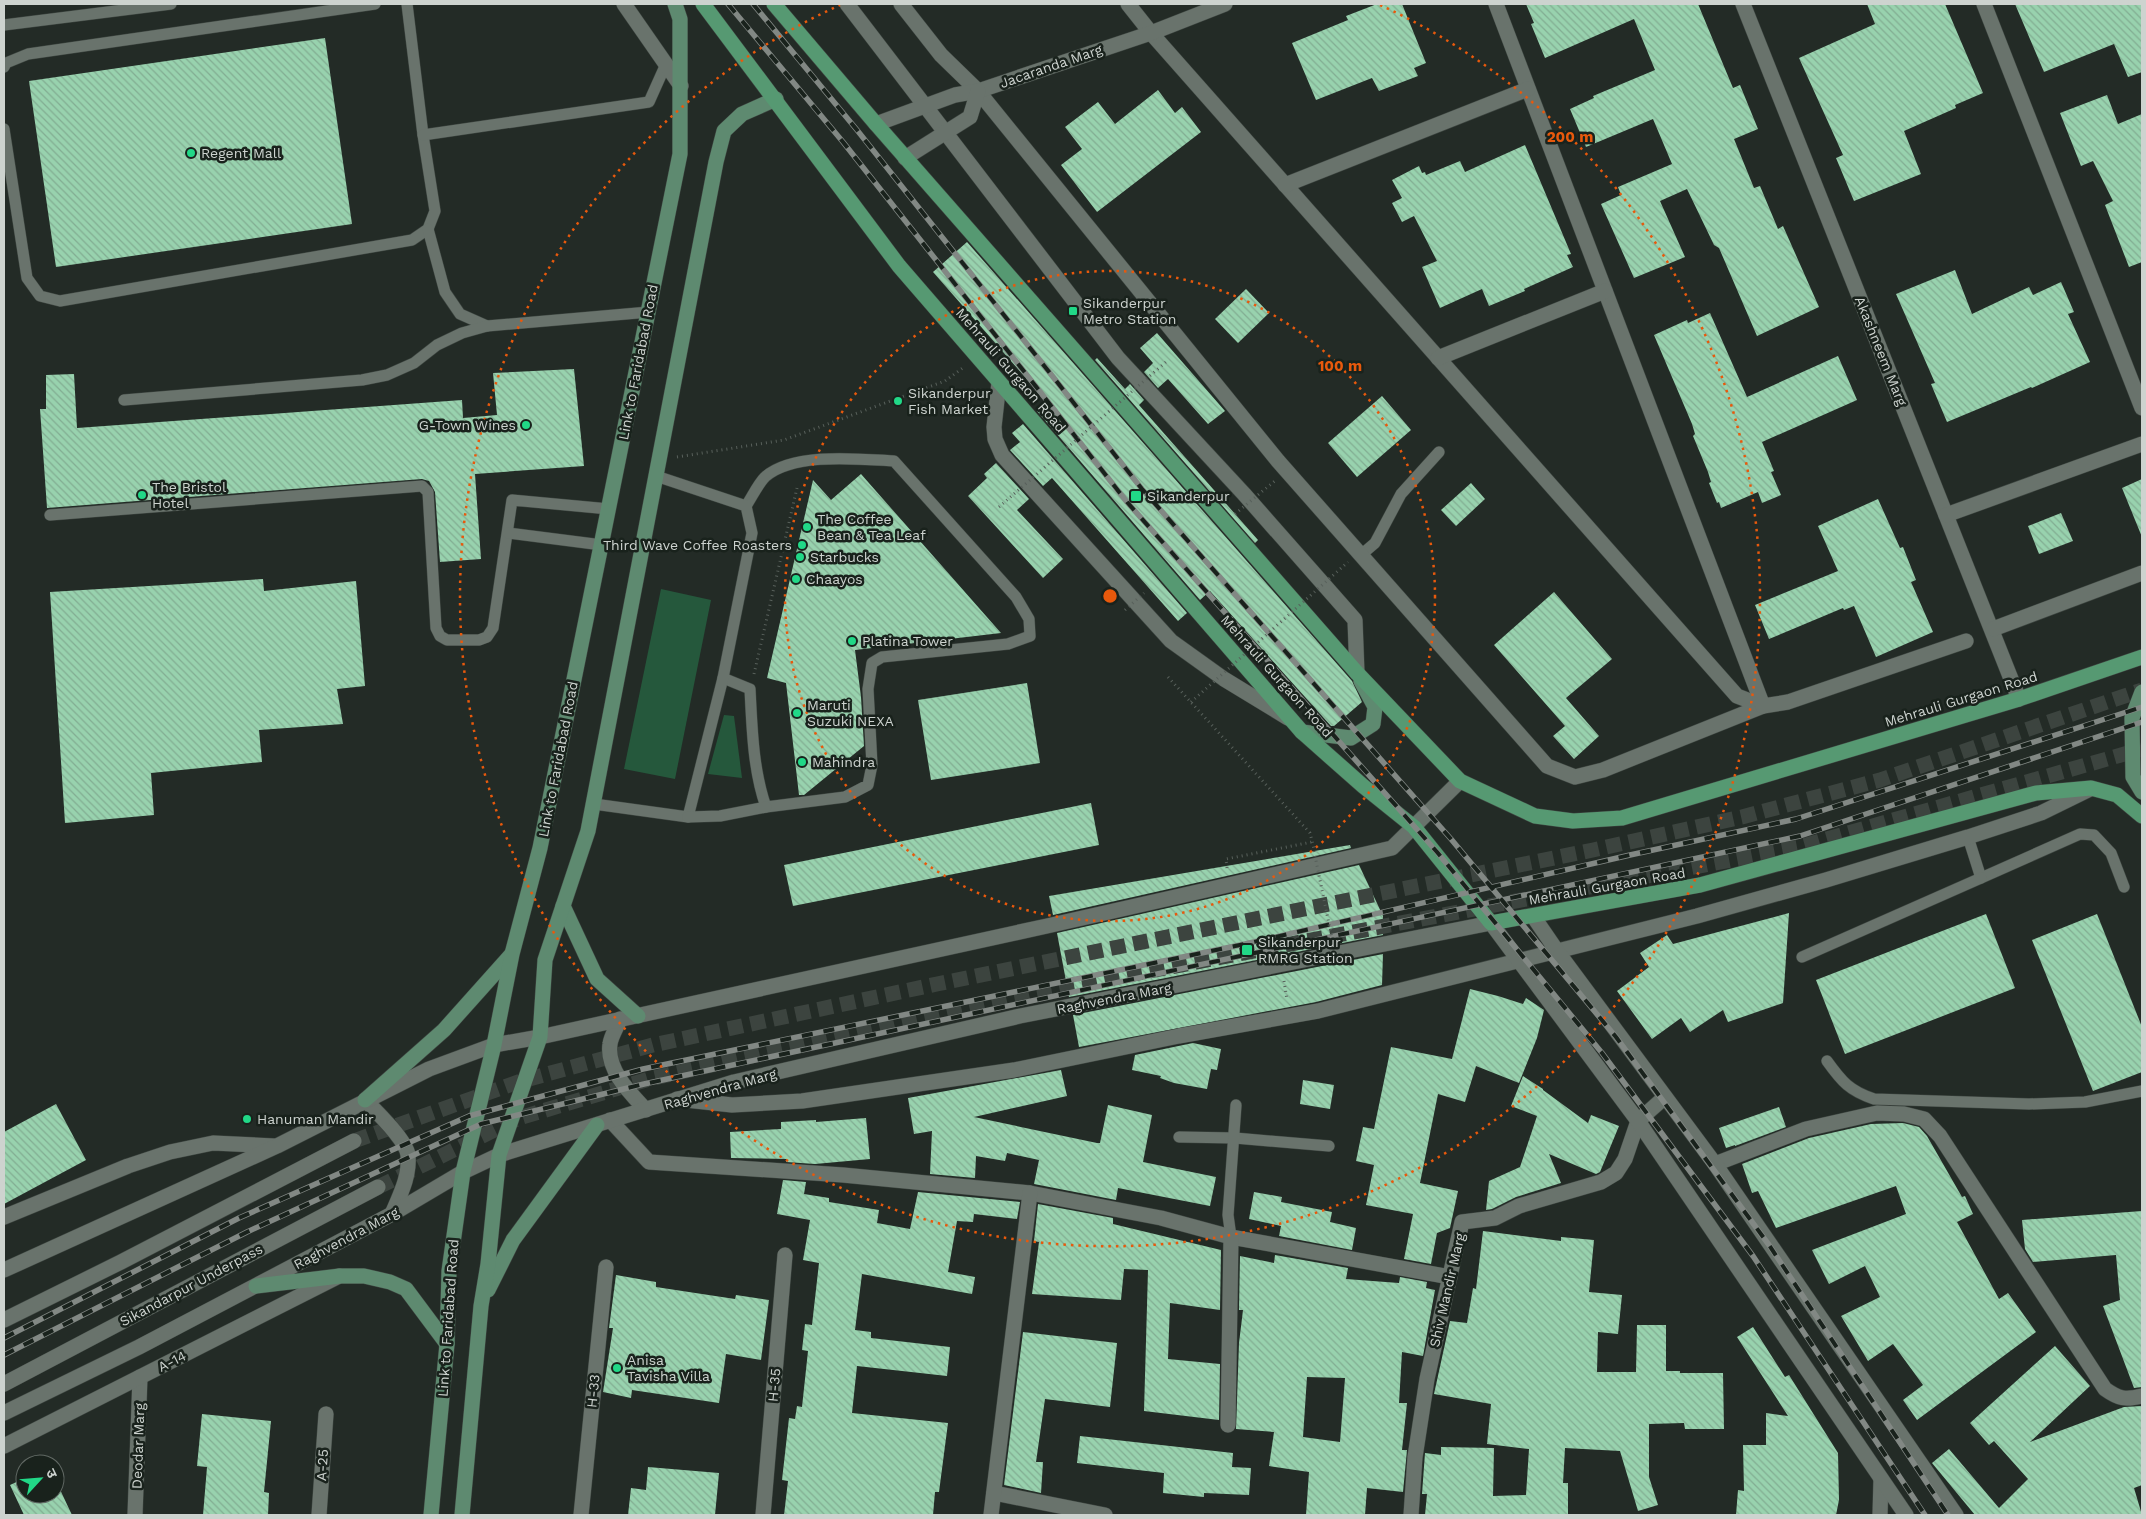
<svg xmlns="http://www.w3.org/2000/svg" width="2146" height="1519" font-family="'Work Sans','Noto Sans Devanagari',sans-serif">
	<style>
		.grass { fill: #25583c }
		.building { fill: url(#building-back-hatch); fill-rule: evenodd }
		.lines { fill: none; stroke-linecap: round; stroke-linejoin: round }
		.secondary-tunnel { stroke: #3c443f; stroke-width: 15; stroke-dasharray: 15 8; stroke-linecap: butt }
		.lane-casing { stroke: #3e4641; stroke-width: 12 }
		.street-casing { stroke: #3e4641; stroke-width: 16 }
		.secondary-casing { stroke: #3e4641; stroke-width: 16 }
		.primary-casing { stroke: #3e4641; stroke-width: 16 }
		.highway-casing { stroke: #3e4641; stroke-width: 16 }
		.path { stroke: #58605b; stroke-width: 3; stroke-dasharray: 1 4; stroke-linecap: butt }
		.lane { stroke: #69736c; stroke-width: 11 }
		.street { stroke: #69736c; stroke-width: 15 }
		.secondary { stroke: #69736c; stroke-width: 15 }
		.primary { stroke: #5e8a70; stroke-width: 15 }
		.highway { stroke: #569972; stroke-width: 15 }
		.rail-casing { stroke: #828884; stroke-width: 5.5 }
		.rail { stroke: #19221c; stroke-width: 4; stroke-dasharray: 11; stroke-linecap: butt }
		.path-bridge { stroke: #58605b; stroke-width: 3; stroke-dasharray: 1 4; stroke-linecap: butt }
		.ring { fill: none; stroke: #e8590c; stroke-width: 2.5; stroke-dasharray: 2.5 5 }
		.poi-dot { fill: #21d887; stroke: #19221c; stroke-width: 2 }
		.labels { text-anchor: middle; stroke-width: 5; stroke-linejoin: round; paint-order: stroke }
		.street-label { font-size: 14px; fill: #cdd3cf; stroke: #19221c }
		.poi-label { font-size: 14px; fill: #cdd3cf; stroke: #19221c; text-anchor: start }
		.centre { fill: #e8590c; stroke: #19221c; stroke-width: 2.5 }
		.ring-label { font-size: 15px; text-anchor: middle; font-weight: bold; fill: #e8590c; stroke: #19221c; stroke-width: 5; stroke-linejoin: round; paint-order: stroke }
	</style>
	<defs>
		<pattern id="building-back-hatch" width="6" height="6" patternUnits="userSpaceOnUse" patternTransform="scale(1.25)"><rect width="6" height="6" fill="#98d2ae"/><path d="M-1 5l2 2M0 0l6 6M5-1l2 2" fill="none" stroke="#82ad92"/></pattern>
	</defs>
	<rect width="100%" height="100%" fill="#232b26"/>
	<g class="grass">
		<polygon points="661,589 711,600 675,779 624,769"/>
		<polygon points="724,715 734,716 742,778 708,774"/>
	</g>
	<g class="building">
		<polygon points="1377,4 1402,4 1426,63 1414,68 1418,76 1379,91 1372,78 1316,100 1292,43 1348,20 1346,16"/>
		<polygon points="1526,4 1698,4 1733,88 1740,85 1758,129 1734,139 1754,188 1760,186 1778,229 1783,226 1819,307 1757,336 1719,248 1714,245 1687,189 1660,201 1685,257 1634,278 1601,204 1621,195 1618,187 1672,164 1653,119 1586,147 1570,109 1594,98 1593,96 1655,70 1634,19 1545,58 1531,24 1534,23"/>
		<polygon points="1867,4 1945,4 1983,93 1955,105 1956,108 1904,131 1921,174 1854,201 1836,158 1843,155 1799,58 1875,24"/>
		<polygon points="2015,4 2142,4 2142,72 2128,77 2114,44 2044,72"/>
		<polygon points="325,38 352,224 56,267 29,81"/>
		<polygon points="1158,90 1175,113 1182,107 1201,132 1097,212 1061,165 1082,149 1065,127 1098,102 1115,124"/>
		<polygon points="2107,95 2118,124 2142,114 2142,262 2129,267 2105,205 2113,201 2093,161 2081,166 2060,113"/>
		<polygon points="1525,145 1571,254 1567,255 1573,267 1524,289 1525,291 1489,306 1482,289 1440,308 1422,267 1437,261 1414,216 1402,222 1392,203 1402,198 1392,180 1419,166 1422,173 1425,172 1426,175 1460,161 1465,172"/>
		<polygon points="967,242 1352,681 1362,702 1334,726 1331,726 1210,591 1200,600 1037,411 1047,402 933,272"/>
		<polygon points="1955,270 1972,314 2029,287 2033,295 2061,282 2074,312 2068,314 2090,362 2032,388 2031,387 1947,422 1931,384 1935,383 1896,294"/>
		<polygon points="1246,289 1269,313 1238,343 1215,319"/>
		<polygon points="1710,313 1747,397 1838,356 1857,400 1762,442 1774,471 1771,472 1781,495 1762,503 1758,492 1721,508 1719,502 1717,503 1709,483 1711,482 1708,472 1693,436 1695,434 1692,424 1654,335 1687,320 1688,323"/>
		<polygon points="1157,333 1225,411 1208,424 1168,379 1158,388 1144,372 1153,363 1140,348"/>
		<polygon points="1097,358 1125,389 1130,384 1144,400 1139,405 1258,540 1255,543 1095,360"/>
		<polygon points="574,369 584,466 475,474 481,559 440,562 435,492 429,481 422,479 47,508 40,409 46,409 46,375 74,374 77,428 462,400 463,418 497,415 493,373"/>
		<polygon points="1382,396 1411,430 1357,477 1328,443"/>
		<polygon points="1023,424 1187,613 1178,621 1052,478 1043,486 1010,450 1020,442 1012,433"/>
		<polygon points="996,463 1029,499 1017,510 1063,559 1043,578 968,496 987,478 984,474"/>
		<polygon points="861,474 1001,633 855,650 861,697 864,746 804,795 799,795 786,683 767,678 813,480 831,500"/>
		<polygon points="2142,479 2142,537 2122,488"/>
		<polygon points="1471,483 1485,499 1456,526 1441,510"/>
		<polygon points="1878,499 1900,548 1903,547 1916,580 1911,582 1933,632 1876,657 1854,606 1844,610 1843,608 1769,639 1755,605 1838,571 1818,526"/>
		<polygon points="2061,513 2073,541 2039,554 2028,526"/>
		<polygon points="263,579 264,591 356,581 365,686 337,689 343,724 259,730 262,762 151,773 154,815 65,823 50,592"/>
		<polygon points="1554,592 1612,659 1566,698 1599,736 1574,759 1553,736 1565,726 1494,645"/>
		<polygon points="1027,683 1040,763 931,780 918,700"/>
		<polygon points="1091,803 1099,845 793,906 784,865"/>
		<polygon points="1350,845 1351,848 1053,915 1049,896"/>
		<polygon points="1359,865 1383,916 1383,935 1069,997 1057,933"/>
		<polygon points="1789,913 1783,1003 1728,1022 1723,1010 1690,1032 1681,1018 1652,1039 1617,991 1649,967 1640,953 1667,935 1673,944"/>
		<polygon points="1986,914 2015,988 1845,1054 1816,980"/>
		<polygon points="2097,914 2142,1027 2142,1072 2093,1091 2032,940"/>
		<polygon points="1383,954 1382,985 1316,1002 1079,1047 1073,1015"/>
		<polygon points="1470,989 1498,996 1523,1004 1526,998 1544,1010 1537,1038 1519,1083 1476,1066 1465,1102 1438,1094 1420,1183 1458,1191 1450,1228 1437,1233 1431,1264 1404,1259 1413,1214 1366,1205 1374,1165 1356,1161 1363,1127 1374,1129 1391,1047 1452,1059"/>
		<polygon points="1193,1043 1221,1049 1217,1070 1211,1069 1207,1089 1174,1083 1160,1078 1161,1076 1132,1070 1135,1055"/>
		<polygon points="1061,1070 1067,1096 974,1117 1097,1143 1100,1143 1108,1105 1152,1115 1143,1162 1216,1177 1210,1206 1118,1188 1116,1200 1034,1184 1039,1160 1007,1153 1005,1161 976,1156 975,1178 930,1174 932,1131 914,1134 908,1098"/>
		<polygon points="1523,1076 1543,1089 1543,1090 1588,1123 1591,1115 1619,1126 1600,1172 1596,1174 1549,1154 1561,1183 1516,1197 1492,1209 1486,1210 1489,1181 1520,1167 1537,1116 1511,1106"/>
		<polygon points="1303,1080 1334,1085 1330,1109 1300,1104"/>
		<polygon points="56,1104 86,1160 4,1204 4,1132"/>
		<polygon points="1779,1107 1786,1127 1735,1146 1735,1145 1726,1148 1719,1128"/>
		<polygon points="866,1118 870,1159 815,1164 786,1162 787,1159 731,1158 730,1132 781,1129 781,1122 816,1120 816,1122"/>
		<polygon points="1903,1123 1919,1127 1927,1136 1962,1197 1965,1196 1973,1214 1957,1222 1999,1299 2008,1293 2036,1332 1917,1420 1903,1400 1923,1385 1893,1344 1868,1361 1841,1316 1880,1297 1865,1266 1829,1284 1812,1250 1906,1214 1896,1186 1776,1228 1758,1191 1752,1193 1742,1164 1809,1138 1871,1124"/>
		<polygon points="783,1180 806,1182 804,1194 829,1198 829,1202 879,1210 877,1223 910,1229 918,1192 1020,1202 1017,1219 974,1214 973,1222 957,1221 948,1272 975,1277 972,1294 862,1274 855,1330 871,1332 871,1338 950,1347 947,1376 857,1366 852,1413 948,1423 939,1492 935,1492 933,1515 784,1515 788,1481 782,1480 789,1418 795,1419 797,1406 802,1407 808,1351 802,1350 805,1324 812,1325 819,1263 803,1260 810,1220 777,1214"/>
		<polygon points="1254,1192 1282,1197 1281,1202 1332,1212 1330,1222 1356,1228 1352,1250 1279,1236 1281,1226 1249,1219"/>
		<polygon points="1038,1204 1113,1218 1113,1224 1221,1250 1220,1310 1170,1303 1168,1359 1220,1364 1219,1420 1144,1411 1148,1270 1124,1269 1121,1300 1032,1294 1039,1242 1034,1241"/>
		<polygon points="2142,1211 2142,1387 2134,1388 2103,1306 2120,1300 2116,1255 2033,1262 2025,1249 2022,1220"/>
		<polygon points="1483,1231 1561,1241 1561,1237 1594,1240 1589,1292 1622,1295 1618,1334 1598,1332 1597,1372 1636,1372 1637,1325 1666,1325 1666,1371 1680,1371 1680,1373 1723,1373 1724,1429 1685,1429 1684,1423 1649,1424 1649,1477 1658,1505 1638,1511 1620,1451 1565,1448 1563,1483 1568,1483 1568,1515 1425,1515 1427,1494 1422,1494 1425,1453 1441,1455 1441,1447 1494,1448 1493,1496 1526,1495 1529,1449 1487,1444 1491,1404 1434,1394 1450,1321 1467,1323 1473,1288 1476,1289"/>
		<path d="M1275 1255 1348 1268 1346 1279 1399 1283 1400 1277 1427 1282 1426 1288 1435 1290 1423 1356 1402 1352 1399 1403H1407L1402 1450H1407L1403 1492 1367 1488 1365 1515H1306L1309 1472 1269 1466 1274 1432 1236 1429 1239 1343 1243 1310H1239L1240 1256 1274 1263ZM1307 1377 1345 1378 1340 1442 1303 1437Z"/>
		<polygon points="616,1275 656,1282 656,1287 735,1299 736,1295 769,1300 761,1360 726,1354 719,1403 632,1390 631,1398 603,1392 613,1328 609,1328"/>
		<polygon points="1753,1327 1785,1377 1789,1375 1838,1453 1839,1500 1836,1515 1736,1515 1738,1490 1744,1491 1743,1445 1766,1445 1766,1413 1788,1416 1737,1337"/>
		<polygon points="1023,1332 1117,1343 1110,1407 1045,1399 1036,1462 1043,1462 1041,1493 1004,1485"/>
		<polygon points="2055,1346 2090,1386 2030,1442 2124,1407 2142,1406 2142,1485 2134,1488 2142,1515 1975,1515 1932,1463 1949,1449 1999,1508 2028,1479 1994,1441 1989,1445 1970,1423"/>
		<polygon points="202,1414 271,1421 264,1492 269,1493 268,1515 203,1515 207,1467 197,1466"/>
		<polygon points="1080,1436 1233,1453 1232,1467 1251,1468 1249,1495 1204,1493 1204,1497 1163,1493 1164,1473 1077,1463"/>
		<polygon points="648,1467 719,1473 715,1515 628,1515 631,1488 646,1490"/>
		<polygon points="25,1478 25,1494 55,1494 55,1479 72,1515 24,1515 10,1485"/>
	</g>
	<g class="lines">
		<g class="secondary-tunnel">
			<polyline points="354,1141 518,1082 653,1045 937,984 1593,850 1742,817 1880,780 2142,690"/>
			<polyline points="378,1187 519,1118 649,1079 1034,993 1799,847 2142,749"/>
		</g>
		<g class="lane-casing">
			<g id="lane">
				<polyline points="4,25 171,4"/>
				<polyline points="4,67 6,63 28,54 375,4"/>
				<polyline points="4,129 27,278 40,296 60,301 412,240 428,229 435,211 423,135 407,4"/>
				<polyline points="423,135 649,102 666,64"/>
				<polyline points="428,229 445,292 460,314 487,326"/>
				<polyline points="124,400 362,380 387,375 414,363 437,345 462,333 487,326 649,312"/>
				<polyline points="50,515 422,486 428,492 436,628 440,636 447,640 479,640 487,637 493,628 512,500 609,509"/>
				<polyline points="508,533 602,545"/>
				<polyline points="1361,555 1375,543 1401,494 1439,452"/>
				<path d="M723 678 750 689C752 728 753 770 766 807L845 797 868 785 872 765 868 689 872 663 882 657 1008 644 1030 636 1029 619 1016 597 894 461C859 459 793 452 765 477 758 484 752 497 746 506"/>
				<polyline points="594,804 688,817 723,678 752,533 746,506 656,476"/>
				<polyline points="688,817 720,816 766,807"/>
				<polyline points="1968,837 1981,878 2080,834 2094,835 2111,853 2124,887"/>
				<polyline points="1802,957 1981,878"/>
				<path d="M1827 1061C1842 1082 1850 1091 1874 1099L2029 1104 2085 1102 2142 1091"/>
				<polyline points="1179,1137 1235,1138 1329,1146"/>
				<polyline points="1231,1237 1228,1215 1236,1105"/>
			</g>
		</g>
		<g class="street-casing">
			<g id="street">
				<polyline points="901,4 941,55 978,91 1278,461 1547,766 1575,777 1603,770 1763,706"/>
				<polyline points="1128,4 1151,33 1737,696 1763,706"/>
				<polyline points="1496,4 1763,706 1788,702 1966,641"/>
				<polyline points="1743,4 2019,699"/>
				<polyline points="1984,4 2142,408"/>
				<polyline points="1285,185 1528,89"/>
				<polyline points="1438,358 1605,291"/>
				<polyline points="999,382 994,427 995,439 1002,455 1171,641 1224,679 1288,718"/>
				<polyline points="1946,515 2142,444"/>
				<polyline points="1993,629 2142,573"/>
				<polyline points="677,1099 732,1105 802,1101 1014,1070 1179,1036 1318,1011 1697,916 1826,880 1968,837 2041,813 2090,789"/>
				<polyline points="610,1120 649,1162 843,1175 1030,1193 1161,1218 1231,1237 1450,1277"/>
				<path d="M1715 1164 1806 1129 1877 1113 1904 1114 1924 1119 1940 1136 2105 1389C2119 1399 2125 1400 2142 1396"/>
				<polyline points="1228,1425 1231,1237"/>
				<polyline points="994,1493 1105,1515"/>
				<polyline points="135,1515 140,1377"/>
				<polyline points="319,1515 326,1414"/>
				<polyline points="581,1515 606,1267"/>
				<polyline points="763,1515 785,1255"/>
				<polyline points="991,1515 1030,1193"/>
				<polyline points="1411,1515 1415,1457 1427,1379 1462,1222 1495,1218 1519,1206 1601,1182 1616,1173 1625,1159 1638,1121 1665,1097"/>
				<polyline points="1880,1515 1881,1479"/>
			</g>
		</g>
		<g class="secondary-casing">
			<g id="secondary">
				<polyline points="624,4 681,86"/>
				<polyline points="847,4 1118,358 1244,494 1355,620 1357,673"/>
				<polyline points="876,124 955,95 978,91 1151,33 1225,4"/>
				<polyline points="905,158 970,117 978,91"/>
				<polyline points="1533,916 1557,951 1715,1164 1956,1515"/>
				<path d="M620 1019C617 1027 611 1036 610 1044 606 1070 631 1094 646 1110"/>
				<path d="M365 1100C376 1111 406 1140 408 1155 410 1176 400 1195 392 1214"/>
				<polyline points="4,1217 128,1166 170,1152 213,1143 274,1146"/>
				<polyline points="4,1270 277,1146 429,1069 494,1045 540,1037 1047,926 1392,848 1460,781"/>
				<polyline points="4,1320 121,1262 354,1141"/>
				<polyline points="4,1384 378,1187"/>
				<polyline points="4,1413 139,1347 392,1214 463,1172 499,1155 734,1082 1020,1016 1491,923 1638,1121 1906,1515"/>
				<polyline points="4,1446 339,1276"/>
			</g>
		</g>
		<g class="primary-casing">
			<g id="primary">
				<polyline points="2142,692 2132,718 2133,777 2142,792"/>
				<polyline points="1302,732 1351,738 1373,724 1375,707 1361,681"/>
				<polyline points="563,906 597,979 638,1016"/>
				<polyline points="365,1100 444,1030 511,955"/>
				<polyline points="256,1286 340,1276 364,1276 390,1282 406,1289 447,1344"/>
				<polyline points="488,1290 513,1240 597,1125"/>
				<polyline points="431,1515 447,1344 449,1271 463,1172 494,1045 512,954 540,848 680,154 680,19 675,4"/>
				<polyline points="462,1515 481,1306 488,1264 499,1155 540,1037 545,960 588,831 716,162 724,131 742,114 776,99"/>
			</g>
		</g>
		<g class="highway-casing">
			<g id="highway">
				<polyline points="703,4 899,266 1302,732 1363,786 1414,827 1491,923 1700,885 2036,793 2091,788 2117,795 2142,816"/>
				<polyline points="774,4 876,124 1357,673 1460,781 1535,816 1573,821 1622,818 2019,699 2142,657"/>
			</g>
		</g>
		<g class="path">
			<polyline points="677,457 784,440 945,381 964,367"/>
			<polyline points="754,674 797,488"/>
			<polyline points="1168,677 1310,833 1314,849"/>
			<polyline points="1227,868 1226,859 1312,842"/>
			<polyline points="1284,981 1287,1000"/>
		</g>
		<use href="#lane" class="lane"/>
		<use href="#street" class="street"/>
		<use href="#secondary" class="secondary"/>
		<use href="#primary" class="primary"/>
		<use href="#highway" class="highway"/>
		<g class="rail-casing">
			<g id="rail">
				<polyline points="728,4 843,142 1127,502 1437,852 1602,1053 1753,1256 1925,1515"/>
				<polyline points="753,4 857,130 1142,489 1451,839 1616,1037 1769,1245 1948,1515"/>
				<polyline points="4,1338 239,1218 469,1116 643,1069 1245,944 1630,855 1796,819 2142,707"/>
				<polyline points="4,1355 247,1232 481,1124 644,1084 1800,836 2142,722"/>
			</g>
		</g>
		<use href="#rail" class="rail"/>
		<g class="path-bridge">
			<polyline points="999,507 1167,361"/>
			<polyline points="1235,514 1276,480"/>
			<polyline points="1125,610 1144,593"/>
			<polyline points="1191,702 1348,562"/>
			<polyline points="1314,851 1338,968"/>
		</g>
	</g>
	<g class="ring">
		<circle cx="1110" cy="596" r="325"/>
		<path d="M1380 5A650 650 0 1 1 840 5"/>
	</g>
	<g class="poi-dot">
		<circle cx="191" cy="153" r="5"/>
		<rect x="1068" y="306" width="10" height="10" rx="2.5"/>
		<circle cx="898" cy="401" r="5"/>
		<circle cx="526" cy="425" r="5"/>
		<circle cx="142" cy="495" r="5"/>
		<rect x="1130" y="490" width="12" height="12" rx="2.5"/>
		<circle cx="807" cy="527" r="5"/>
		<circle cx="802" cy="545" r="5"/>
		<circle cx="800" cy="557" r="5"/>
		<circle cx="796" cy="579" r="5"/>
		<circle cx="852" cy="641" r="5"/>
		<circle cx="797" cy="713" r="5"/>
		<circle cx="802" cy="762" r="5"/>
		<rect x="1241" y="944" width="12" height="12" rx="2.5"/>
		<circle cx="247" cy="1119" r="5"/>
		<circle cx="617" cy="1368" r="5"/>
	</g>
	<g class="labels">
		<g class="street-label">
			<text transform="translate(1051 66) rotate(-19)" y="5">Jacaranda Marg</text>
			<text transform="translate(1881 351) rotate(68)" y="5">Akashneem Marg</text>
			<text transform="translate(638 362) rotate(-79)" y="5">Link to Faridabad Road</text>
			<text transform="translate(1011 370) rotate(49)" y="5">Mehrauli Gurgaon Road</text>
			<text transform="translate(1277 676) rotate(48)" y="5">Mehrauli Gurgaon Road</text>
			<text transform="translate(1961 699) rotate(-17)" y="5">Mehrauli Gurgaon Road</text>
			<text transform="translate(558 759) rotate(-79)" y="5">Link to Faridabad Road</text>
			<text transform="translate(1607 886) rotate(-10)" y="5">Mehrauli Gurgaon Road</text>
			<text transform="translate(1114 998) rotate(-11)" y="5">Raghvendra Marg</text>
			<text transform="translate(720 1089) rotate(-16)" y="5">Raghvendra Marg</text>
			<text transform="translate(346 1238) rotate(-28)" y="5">Raghvendra Marg</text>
			<text transform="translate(191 1285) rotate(-28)" y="5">Sikandarpur Underpass</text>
			<text transform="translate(1447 1290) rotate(-77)" y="5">Shiv Mandir Marg</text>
			<text transform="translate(448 1318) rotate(-86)" y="5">Link to Faridabad Road</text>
			<text transform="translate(172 1361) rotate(-27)" y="5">A-14</text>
			<text transform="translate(774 1385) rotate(-85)" y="5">H-35</text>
			<text transform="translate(593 1391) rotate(-84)" y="5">H-33</text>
			<text transform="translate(138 1446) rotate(-88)" y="5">Deodar Marg</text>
			<text transform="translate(322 1465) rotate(-86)" y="5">A-25</text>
		</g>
		<g class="poi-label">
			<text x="201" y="158">Regent Mall</text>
			<text x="1083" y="308">Sikanderpur<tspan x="1083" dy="16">Metro Station</tspan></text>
			<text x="908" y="398">Sikanderpur<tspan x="908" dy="16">Fish Market</tspan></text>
			<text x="516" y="430" text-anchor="end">G-Town Wines</text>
			<text x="152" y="492">The Bristol<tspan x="152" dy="16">Hotel</tspan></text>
			<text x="1147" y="501">Sikanderpur</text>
			<text x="817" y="524">The Coffee<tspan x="817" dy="16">Bean &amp; Tea Leaf</tspan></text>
			<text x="792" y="550" text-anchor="end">Third Wave Coffee Roasters</text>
			<text x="810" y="562">Starbucks</text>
			<text x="806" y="584">Chaayos</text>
			<text x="862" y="646">Platina Tower</text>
			<text x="807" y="710">Maruti<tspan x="807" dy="16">Suzuki NEXA</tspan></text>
			<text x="812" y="767">Mahindra</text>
			<text x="1258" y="947">Sikanderpur<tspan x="1258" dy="16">RMRG Station</tspan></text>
			<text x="257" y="1124">Hanuman Mandir</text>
			<text x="627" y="1365">Anisa<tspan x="627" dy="16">Tavisha Villa</tspan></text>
		</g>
	</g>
	<circle cx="1110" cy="596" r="8" class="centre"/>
	<g class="ring-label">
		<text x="1570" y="142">200 m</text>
		<text x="1340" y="371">100 m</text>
	</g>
	<rect width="2146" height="1519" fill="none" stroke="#cdd3cf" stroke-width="10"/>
	<g transform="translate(40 1479) rotate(64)"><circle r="24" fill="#19221c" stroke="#616964"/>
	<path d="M0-4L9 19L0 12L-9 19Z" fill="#21d887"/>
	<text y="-8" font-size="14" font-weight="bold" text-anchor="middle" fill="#cdd3cf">उ</text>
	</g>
</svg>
